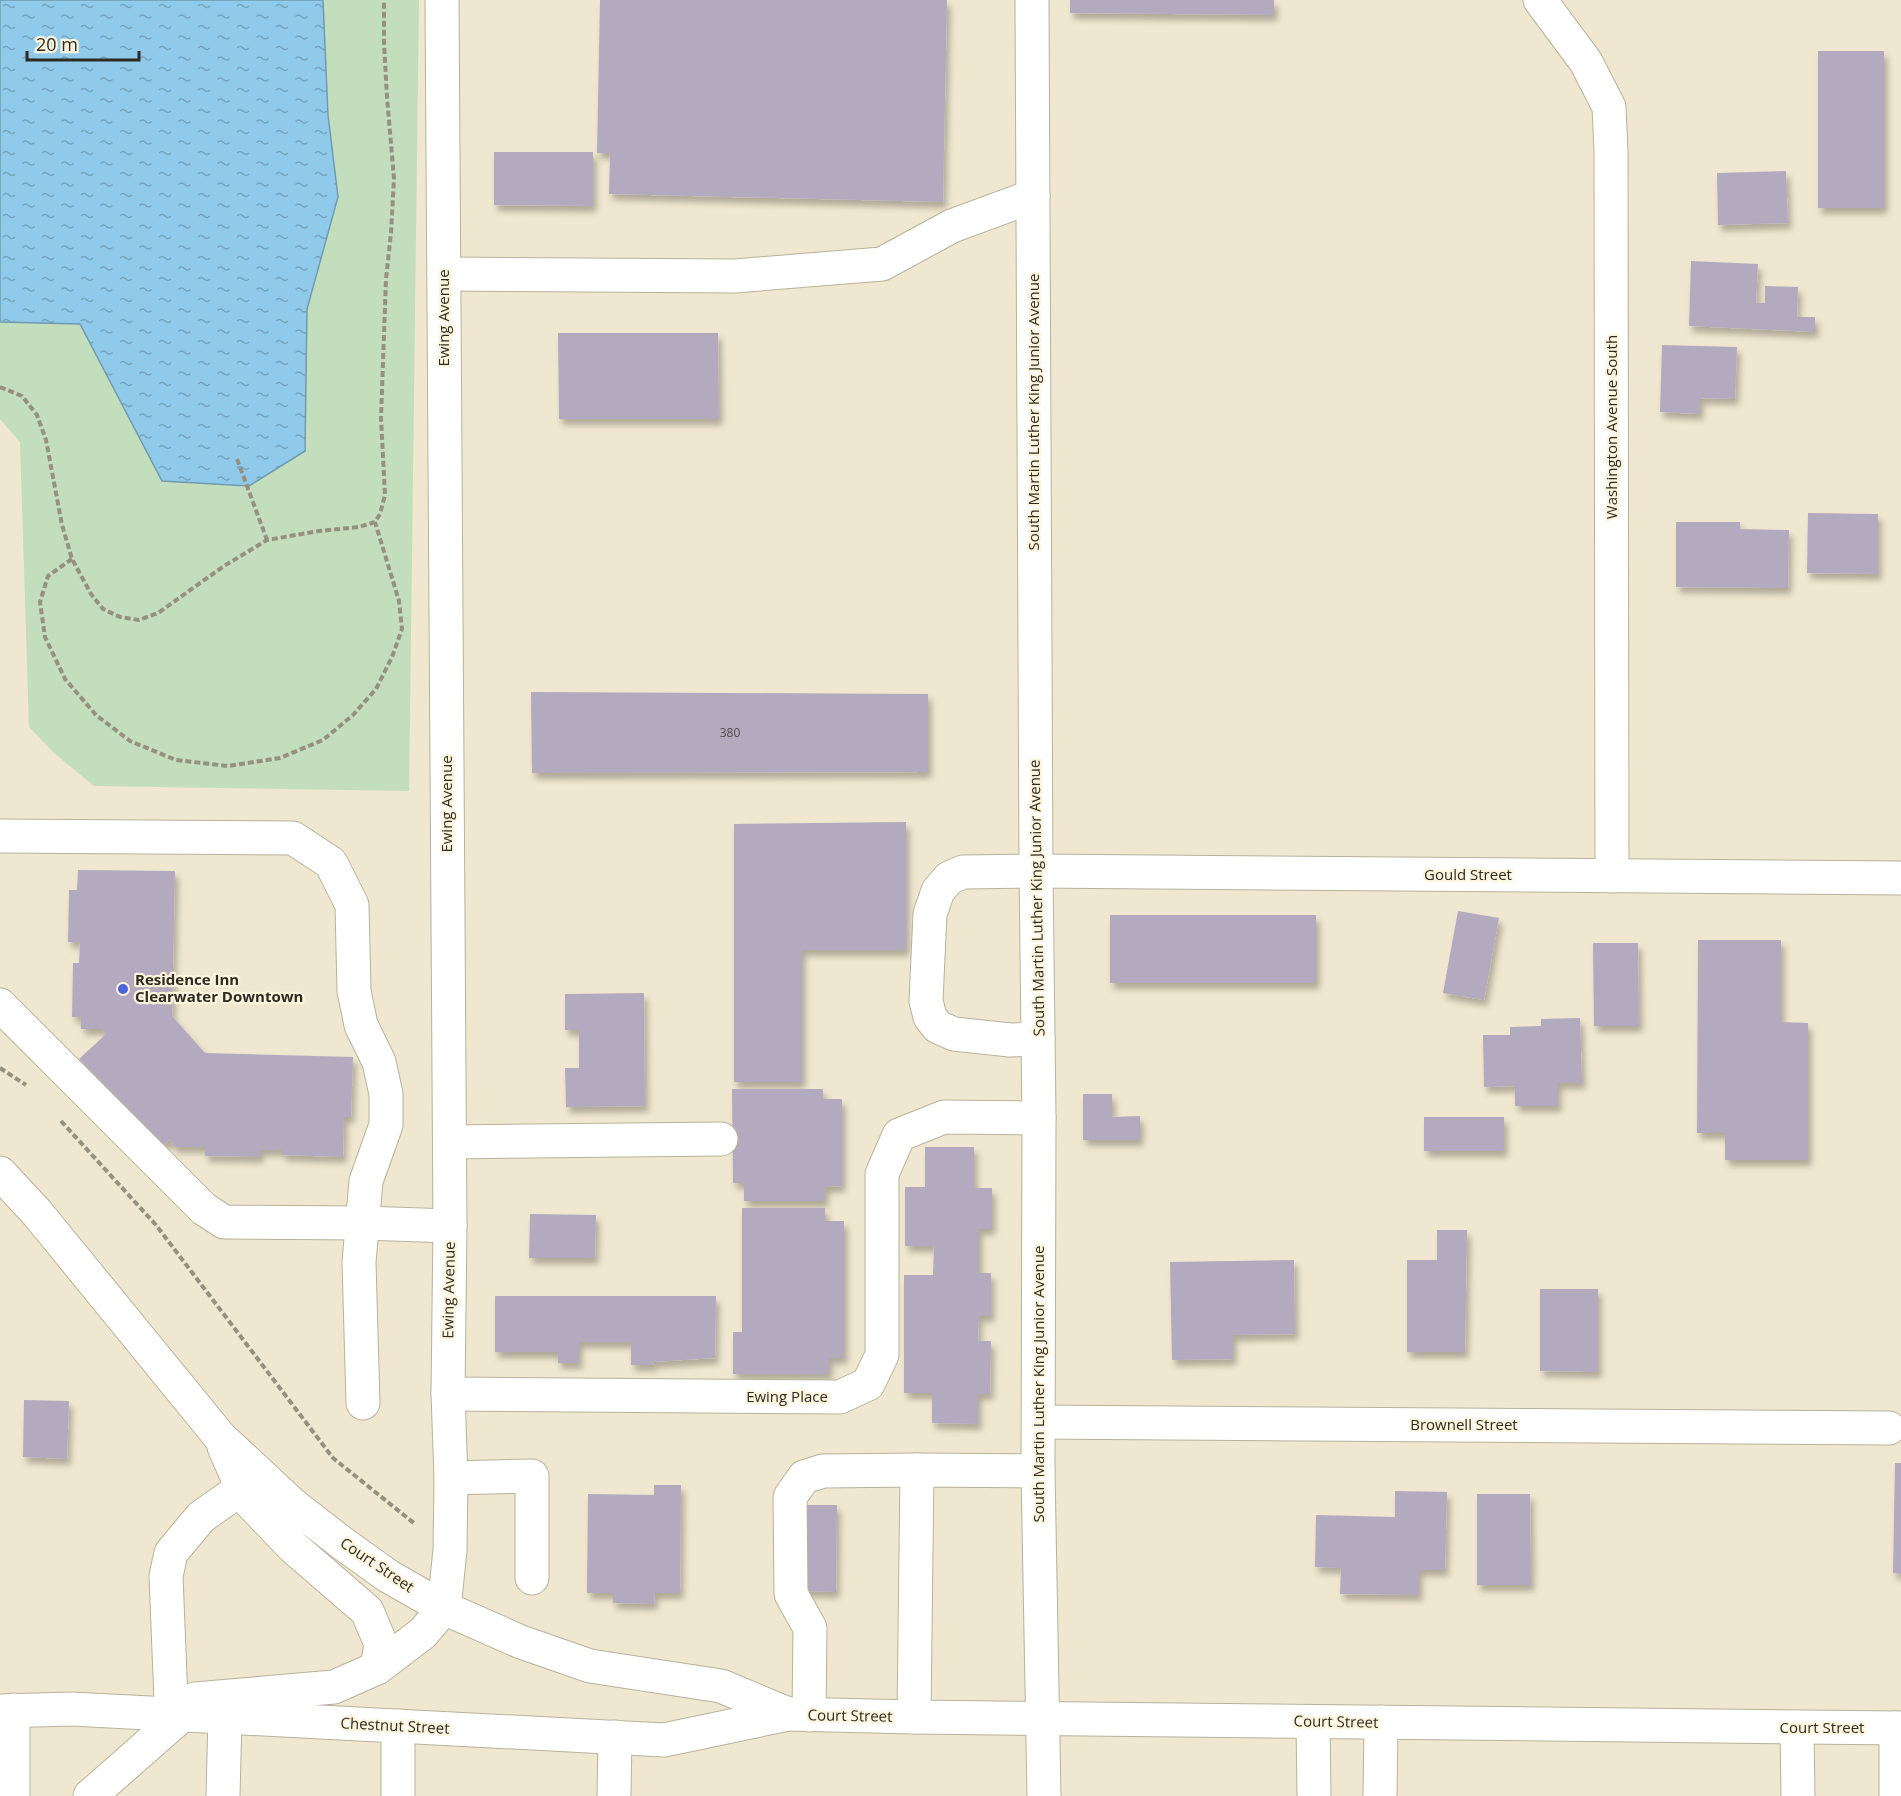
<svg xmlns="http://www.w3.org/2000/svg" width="1901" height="1796" font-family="'Open Sans',sans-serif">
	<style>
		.green { fill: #c3debd }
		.water { fill: url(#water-ripples); stroke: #729aae; stroke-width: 1.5 }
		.building { fill: #b4aac0; filter: url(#shadow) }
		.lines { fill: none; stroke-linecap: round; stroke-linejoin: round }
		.minor-casing { stroke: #b9b19b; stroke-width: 35 }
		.major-casing { stroke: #b9b19b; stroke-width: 35 }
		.path { stroke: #96907f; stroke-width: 4; stroke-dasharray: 6 3; stroke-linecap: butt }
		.minor { stroke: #fff; stroke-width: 33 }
		.major { stroke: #fff; stroke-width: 33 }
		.poi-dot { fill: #4c64d9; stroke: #fcf4dc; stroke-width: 2 }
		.labels { text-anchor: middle; stroke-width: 4.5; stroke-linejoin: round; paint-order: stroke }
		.number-label { font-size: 12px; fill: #504b4a }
		.street-label { font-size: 15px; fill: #2e2b22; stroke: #fcf4dc }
		.poi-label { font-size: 15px; font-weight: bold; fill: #2e2b22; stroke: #fcf4dc; text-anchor: start }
	</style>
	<defs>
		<pattern id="water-ripples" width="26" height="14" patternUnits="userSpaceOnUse" patternTransform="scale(1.5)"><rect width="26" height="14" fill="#8fcaea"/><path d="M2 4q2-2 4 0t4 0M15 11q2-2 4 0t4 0" fill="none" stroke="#75a4bd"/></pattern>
		<filter id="shadow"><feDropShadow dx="3.5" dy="6" stdDeviation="3" flood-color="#0004"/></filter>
	</defs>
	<rect width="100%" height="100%" fill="#efe7cf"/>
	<polygon class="green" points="323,0 419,0 409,791 94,786 54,753 29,727 20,442 0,419 0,322 80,323 162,481 305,451 307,309 338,197 328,115"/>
	<polygon class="water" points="0,0 323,0 328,115 338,197 307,309 305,451 249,486 162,481 80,324 0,322"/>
	<g class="building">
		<polygon points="600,0 947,0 943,202 609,194 610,153 597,153"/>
		<polygon points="1070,0 1274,0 1274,15 1070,13"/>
		<rect x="1818" y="51" width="66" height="157"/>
		<polygon points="494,152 593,152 593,206 494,205"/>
		<polygon points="1786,171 1788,223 1718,225 1717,173"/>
		<polygon points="1691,261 1758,264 1756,303 1765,303 1765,286 1798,287 1797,317 1815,317 1815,332 1689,326"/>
		<polygon points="558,333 718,333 719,419 559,419"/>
		<polygon points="1662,345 1737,347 1735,399 1700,398 1700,414 1660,412"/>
		<polygon points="1808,513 1878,514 1878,574 1807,573"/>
		<polygon points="1676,522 1740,522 1740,529 1789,530 1788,588 1676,587"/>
		<polygon points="531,692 928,694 928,772 532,773"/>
		<polygon points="906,822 906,950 802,950 802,1082 734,1082 734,824"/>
		<polygon points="78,870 175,871 172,1016 205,1053 353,1057 351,1117 344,1117 343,1157 282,1155 282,1150 260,1150 260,1157 205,1156 205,1147 176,1147 169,1140 163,1145 79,1059 106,1034 101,1029 81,1029 81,1017 72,1017 73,963 79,963 80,942 68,942 69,890 77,890"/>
		<polygon points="1458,911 1499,918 1484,1000 1443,993"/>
		<rect x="1110" y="915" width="206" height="68"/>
		<polygon points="1698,940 1781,940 1781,1022 1808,1023 1808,1160 1725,1160 1725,1133 1697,1133"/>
		<polygon points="1593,943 1638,943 1639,1026 1594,1026"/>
		<polygon points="644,993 645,1106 566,1107 565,1068 579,1068 579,1030 565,1030 565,994"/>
		<polygon points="1580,1018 1582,1083 1558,1083 1558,1106 1515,1106 1515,1086 1484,1087 1483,1035 1510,1035 1510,1027 1541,1026 1541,1019"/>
		<polygon points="732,1089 823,1089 823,1099 842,1099 842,1186 825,1187 825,1201 744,1201 744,1183 733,1183"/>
		<polygon points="1083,1094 1112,1094 1112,1117 1140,1116 1140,1140 1083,1140"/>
		<rect x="1424" y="1117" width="80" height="34"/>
		<polygon points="925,1147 974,1147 974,1188 992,1188 992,1229 979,1229 979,1273 991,1273 991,1316 979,1316 978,1341 991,1341 990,1394 978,1394 978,1424 932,1423 932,1393 904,1393 904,1275 933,1275 934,1246 905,1246 905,1187 925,1187"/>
		<polygon points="742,1208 825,1208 825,1221 844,1221 844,1358 829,1358 829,1374 733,1374 733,1332 742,1332"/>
		<polygon points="530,1214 596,1215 595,1258 529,1258"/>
		<polygon points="1437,1230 1467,1230 1465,1352 1407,1352 1407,1260 1437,1260"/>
		<polygon points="1294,1260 1295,1334 1233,1335 1233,1359 1172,1360 1170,1262"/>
		<polygon points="1540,1289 1598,1289 1598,1372 1540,1371"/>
		<polygon points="495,1296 716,1296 715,1358 652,1362 655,1365 631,1365 631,1342 579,1342 579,1363 558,1363 557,1352 495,1352"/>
		<polygon points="24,1400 69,1401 67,1459 23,1457"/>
		<polygon points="1895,1463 1901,1463 1901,1574 1893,1573"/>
		<polygon points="654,1485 681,1485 680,1593 655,1593 654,1604 613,1603 613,1593 587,1593 588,1494 654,1495"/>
		<polygon points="1395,1491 1447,1492 1445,1570 1419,1570 1419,1595 1340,1594 1341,1568 1315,1567 1316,1515 1395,1517"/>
		<polygon points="1477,1494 1530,1494 1531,1585 1477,1585"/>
		<polygon points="795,1505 837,1505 836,1592 794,1591"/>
	</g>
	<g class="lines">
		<g class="minor-casing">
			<g id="minor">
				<polyline points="442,0 450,1226 448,1394 451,1478 450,1550 444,1608"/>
				<polyline points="1032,0 1036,871 1039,1118 1038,1471 1044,1796"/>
				<polyline points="1540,0 1586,62 1609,107 1611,151 1612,876"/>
				<polyline points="444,274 735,276 882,264 952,226 1033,196"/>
				<polyline points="0,836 293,838 331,863 352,905 354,991 361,1025 379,1062 386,1094 386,1125 366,1181 359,1262 363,1403"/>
				<polyline points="0,1005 204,1209 224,1222 363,1223 450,1226"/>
				<polyline points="1038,1039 1010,1040 954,1034 938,1027 930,1017 926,1001 930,914 938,891 949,878 963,872 1036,871 1901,878"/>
				<polyline points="450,1142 721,1139"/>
				<polyline points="448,1394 840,1397 868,1384 882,1355 882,1174 899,1135 944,1117 1039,1118"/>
				<polyline points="1039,1422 1889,1428"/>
				<polyline points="451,1478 532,1476 532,1578"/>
				<polyline points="171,1701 166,1576 171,1553 201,1517 242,1488"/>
				<polyline points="809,1715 810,1628 791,1594 790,1497 804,1477 823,1471 917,1470"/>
				<polyline points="914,1717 917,1470 1038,1471"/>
				<polyline points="1313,1722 1314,1796"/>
				<polyline points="1797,1728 1798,1796"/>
				<polyline points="13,1796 13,1710"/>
				<polyline points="90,1796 182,1715"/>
				<polyline points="223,1796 225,1717"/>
				<polyline points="398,1796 398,1726"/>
				<polyline points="614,1796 615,1737"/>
				<polyline points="1380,1796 1381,1722"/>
				<polyline points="1896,1796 1896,1728"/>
			</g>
		</g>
		<g class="major-casing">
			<g id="major">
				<polyline points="0,1173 38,1214 220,1437 292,1504 342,1543 388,1576 444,1608 521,1642 590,1666 721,1686 788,1714 914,1717 1901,1728"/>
				<polyline points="224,1447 247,1499 293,1547 367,1611 381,1644 377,1668"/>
				<polyline points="195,1699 334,1687 377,1668 423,1633 444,1608"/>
				<polyline points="0,1711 72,1709 664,1740 788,1714"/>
			</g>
		</g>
		<g class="path">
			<polyline points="0,387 22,396 37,415 46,440 62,525 72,559 91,594 103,609 120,617 139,620 158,613 224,566 267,540 319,531 359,527 375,522 380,514 385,495 381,418 386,279 391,233 394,179 387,97 384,43 384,0"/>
			<polyline points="237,459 267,540"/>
			<polyline points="72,559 48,576 40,602 45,637 65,679 96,715 130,741 176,760 228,766 280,758 323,740 353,715 376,689 392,657 402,629 399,601 375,522"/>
			<polyline points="0,1068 26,1085"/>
			<polyline points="61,1121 156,1225 333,1458 415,1524"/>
		</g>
		<use href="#minor" class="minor"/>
		<use href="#major" class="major"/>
	</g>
	<circle class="poi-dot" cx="123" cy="989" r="6"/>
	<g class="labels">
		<g class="number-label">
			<text x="730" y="737">380</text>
		</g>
		<g class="street-label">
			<text transform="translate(444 318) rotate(-90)" y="5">Ewing Avenue</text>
			<text transform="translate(1034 412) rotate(-90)" y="5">South Martin Luther King Junior Avenue</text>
			<text transform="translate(1612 427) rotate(-90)" y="5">Washington Avenue South</text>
			<text transform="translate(447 804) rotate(-90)" y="5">Ewing Avenue</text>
			<text x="1468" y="880">Gould Street</text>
			<text transform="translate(1037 898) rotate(-91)" y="5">South Martin Luther King Junior Avenue</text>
			<text transform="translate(449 1290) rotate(-89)" y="5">Ewing Avenue</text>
			<text transform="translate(1039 1384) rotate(-90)" y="5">South Martin Luther King Junior Avenue</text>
			<text x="787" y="1402">Ewing Place</text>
			<text x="1464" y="1430">Brownell Street</text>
			<text transform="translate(377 1565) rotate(34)" y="5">Court Street</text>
			<text transform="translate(850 1716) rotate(1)" y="5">Court Street</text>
			<text transform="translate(1336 1722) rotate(1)" y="5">Court Street</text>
			<text transform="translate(395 1726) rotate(3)" y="5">Chestnut Street</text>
			<text x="1822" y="1733">Court Street</text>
		</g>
		<g class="poi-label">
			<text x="135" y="985">Residence Inn<tspan x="135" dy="17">Clearwater Downtown</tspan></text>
		</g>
	</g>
	<path d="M27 51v9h112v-9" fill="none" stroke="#2e2b22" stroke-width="3"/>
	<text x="36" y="51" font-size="18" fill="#2e2b22" stroke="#fcf4dc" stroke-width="4.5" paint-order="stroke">20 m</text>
</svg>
